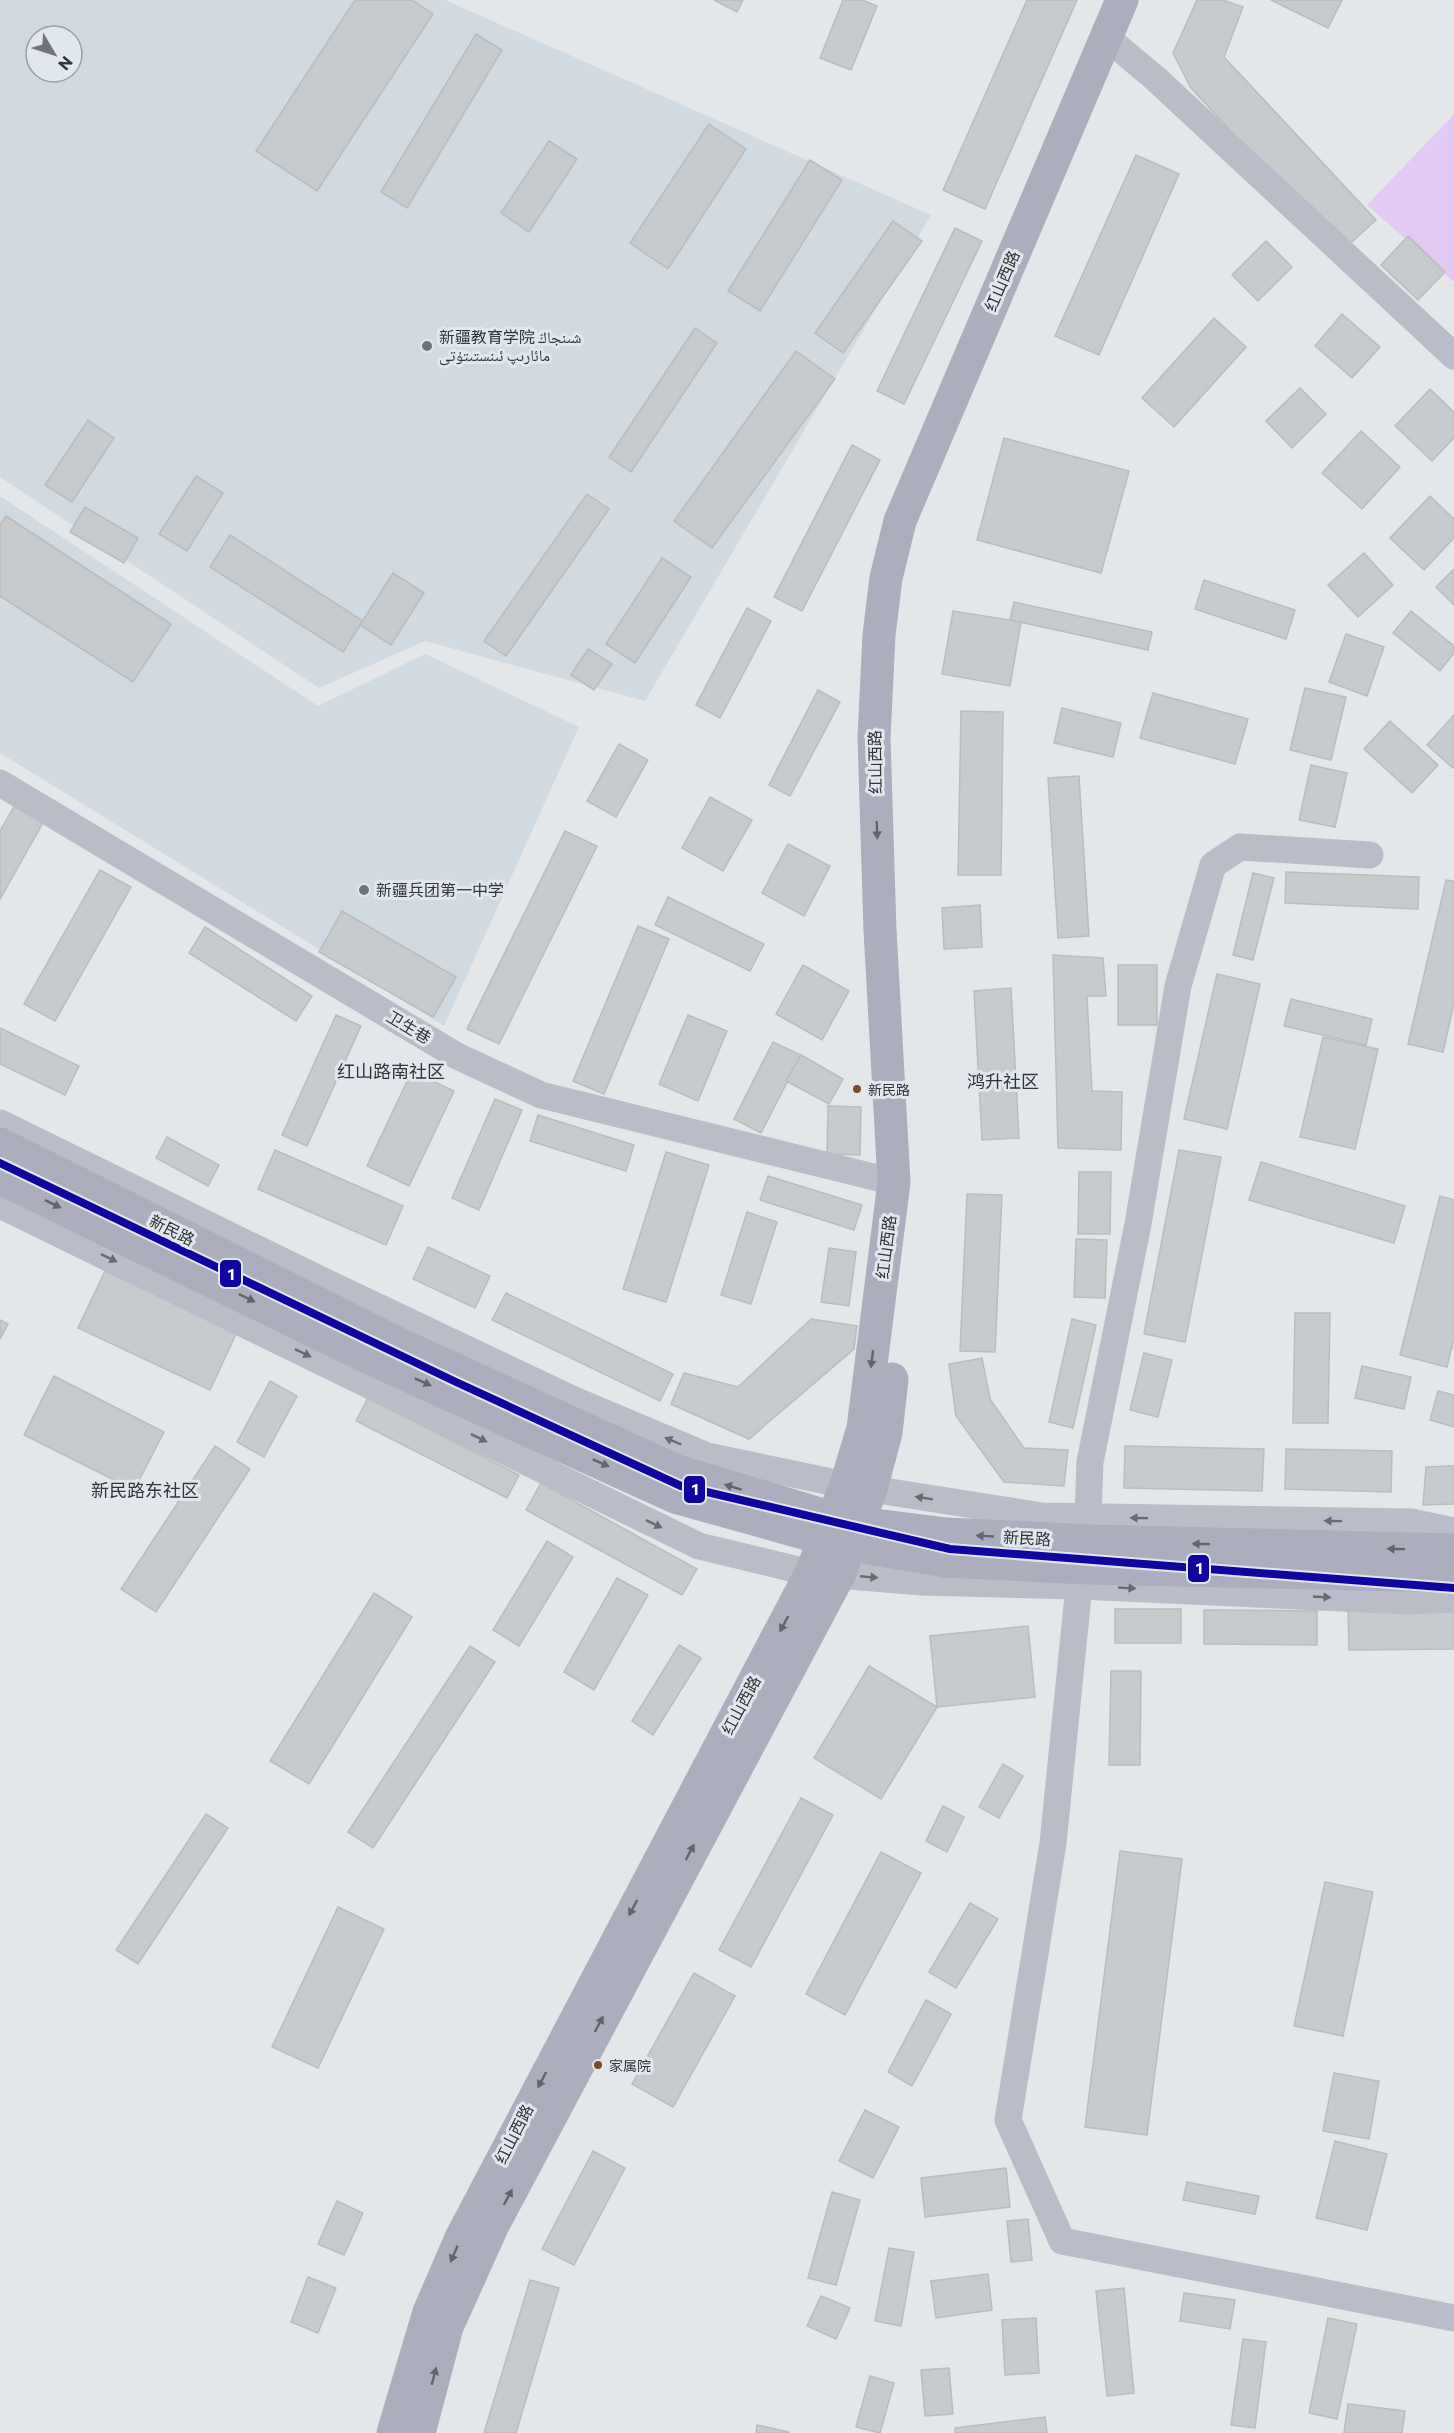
<svg xmlns="http://www.w3.org/2000/svg" width="1454" height="2433" font-family="Commissioner,'Noto Naskh Arabic','Noto Sans SC',sans-serif">
	<style>
		.built { fill: #d1d9e1; fill-rule: evenodd }
		.green { fill: #e5c9f5 }
		.building { fill: #c7cbcd; stroke: #babdbf; stroke-width: 1.5 }
		.lines { fill: none; stroke-linecap: round; stroke-linejoin: round }
		.minor { stroke: #babcc8; stroke-width: 27 }
		.major { stroke: #acadbd; stroke-width: 33 }
		.major-bridge { stroke: #acadbd; stroke-width: 33 }
		.metro-1-casing { stroke: #e0e7ee; stroke-width: 12 }
		.metro-1 { stroke: #10069f; stroke-width: 8 }
		.oneway { fill: #63656d }
		.oneway2 { fill: #696b72 }
		.poi-dot { fill: #717376; stroke: #e0e7ee; stroke-width: 2 }
		.bus-dot { fill: #7a4b2a; stroke: #e0e7ee; stroke-width: 2 }
		.labels { text-anchor: middle; stroke-width: 6; stroke-linejoin: round; paint-order: stroke }
		.bus-label { font-size: 14px; fill: #333538; stroke: #e0e7ee; text-anchor: start }
		.street-label { font-size: 16px; fill: #333538; stroke: #e0e7ee }
		.poi-label { font-size: 16px; fill: #333538; stroke: #e0e7ee; text-anchor: start }
		.neighbourhood-label { font-size: 18px; fill: #333538; stroke: #e0e7ee }
		.line-badge { stroke: #e0e7ee; stroke-width: 2 }
		.badge-label { font-size: 16px; text-anchor: middle; font-weight: bold; fill: #fff }
	</style>
	<rect width="100%" height="100%" fill="#e4e7ea"/>
	<g class="built">
		<path d="M0 0H445L931 215 645 701 425 641 319 688 0 477ZM36 36H72V72H36Z"/>
		<polygon points="0,496 318,706 425,654 579,727 444,1026 0,753"/>
	</g>
	<polygon class="green" points="1454,114 1454,282 1367,205"/>
	<g class="building">
		<polygon points="355,0 412,0 433,14 317,191 256,151"/>
		<polygon points="714,0 743,0 737,12"/>
		<polygon points="843,0 862,0 877,6 851,70 820,58"/>
		<polygon points="1027,0 1077,0 985,209 943,190"/>
		<polygon points="1197,0 1223,0 1243,7 1224,57 1376,220 1342,251 1191,88 1173,53"/>
		<polygon points="1271,0 1342,0 1328,28"/>
		<polygon points="476,34 502,50 407,208 381,192"/>
		<polygon points="709,124 746,149 668,269 630,243"/>
		<polygon points="549,141 577,159 529,232 501,213"/>
		<polygon points="1136,155 1179,174 1099,355 1055,336"/>
		<polygon points="810,160 842,180 760,311 728,291"/>
		<polygon points="893,221 922,241 843,353 815,333"/>
		<polygon points="955,228 982,241 904,404 877,391"/>
		<polygon points="1408,236 1445,272 1418,300 1381,265"/>
		<polygon points="1266,241 1292,267 1258,301 1232,275"/>
		<polygon points="1342,314 1380,347 1352,378 1315,346"/>
		<polygon points="1214,318 1246,347 1174,427 1142,398"/>
		<polygon points="695,328 717,343 631,472 609,457"/>
		<polygon points="796,351 835,379 712,548 674,521"/>
		<polygon points="1300,388 1326,414 1292,448 1266,421"/>
		<polygon points="1430,389 1454,412 1454,438 1432,461 1395,426"/>
		<polygon points="88,420 114,438 72,502 45,485"/>
		<polygon points="1361,431 1400,467 1362,509 1322,473"/>
		<polygon points="1004,438 1129,471 1101,573 977,540"/>
		<polygon points="852,445 880,460 802,611 774,597"/>
		<polygon points="196,476 223,493 187,551 159,534"/>
		<polygon points="587,494 609,509 506,656 484,641"/>
		<polygon points="1430,496 1454,519 1454,538 1424,570 1390,538"/>
		<polygon points="85,507 138,538 124,563 70,532"/>
		<polygon points="6,516 171,624 133,682 0,596 0,525"/>
		<polygon points="230,535 363,621 343,652 210,567"/>
		<polygon points="1364,553 1393,585 1358,617 1328,585"/>
		<polygon points="662,558 691,577 635,663 606,644"/>
		<polygon points="1454,569 1454,605 1436,587"/>
		<polygon points="393,573 424,593 391,645 360,625"/>
		<polygon points="1204,580 1295,610 1286,639 1195,609"/>
		<polygon points="1014,602 1152,632 1148,650 1010,620"/>
		<polygon points="747,608 771,621 720,718 696,705"/>
		<polygon points="953,611 1021,622 1010,686 942,674"/>
		<polygon points="1411,611 1454,646 1454,653 1440,671 1393,633"/>
		<polygon points="1346,634 1384,647 1367,696 1329,682"/>
		<polygon points="588,649 612,664 594,690 571,675"/>
		<polygon points="1305,688 1346,697 1331,760 1290,750"/>
		<polygon points="818,690 840,702 790,796 769,785"/>
		<polygon points="1153,693 1248,719 1235,764 1140,738"/>
		<polygon points="1062,708 1121,723 1113,757 1054,743"/>
		<polygon points="961,711 1003,712 1001,875 958,875"/>
		<polygon points="1454,715 1454,767 1453,768 1427,745"/>
		<polygon points="1390,721 1438,765 1412,793 1364,749"/>
		<polygon points="619,744 648,760 616,817 587,801"/>
		<polygon points="1311,765 1347,773 1335,827 1299,820"/>
		<polygon points="1079,776 1089,936 1058,938 1048,778"/>
		<polygon points="710,797 752,820 723,871 682,848"/>
		<polygon points="15,805 44,821 0,899 0,831"/>
		<polygon points="565,831 597,846 499,1044 467,1029"/>
		<polygon points="788,844 830,866 804,916 762,893"/>
		<polygon points="100,870 131,887 55,1021 24,1004"/>
		<polygon points="1286,872 1419,877 1418,909 1285,903"/>
		<polygon points="1253,873 1274,878 1253,960 1233,955"/>
		<polygon points="1446,880 1454,881 1454,1004 1443,1052 1408,1044"/>
		<polygon points="668,897 764,944 750,971 655,925"/>
		<polygon points="980,905 982,947 944,949 942,908"/>
		<polygon points="342,911 456,977 433,1017 319,952"/>
		<polygon points="638,926 669,939 604,1094 573,1081"/>
		<polygon points="205,927 312,996 296,1021 189,953"/>
		<polygon points="1053,955 1103,958 1106,996 1087,996 1092,1091 1122,1092 1121,1150 1058,1148"/>
		<polygon points="803,965 849,991 822,1040 776,1014"/>
		<rect x="1118" y="965" width="39" height="60"/>
		<polygon points="1217,974 1260,984 1227,1129 1184,1119"/>
		<polygon points="1011,988 1019,1138 982,1140 974,991"/>
		<polygon points="1291,999 1372,1019 1366,1045 1284,1026"/>
		<polygon points="336,1015 361,1026 307,1146 282,1135"/>
		<polygon points="688,1015 727,1031 698,1101 659,1084"/>
		<polygon points="0,1028 79,1066 65,1095 0,1064"/>
		<polygon points="1323,1037 1378,1049 1355,1149 1300,1137"/>
		<polygon points="773,1042 801,1055 761,1133 734,1119"/>
		<polygon points="801,1055 843,1079 829,1104 786,1081"/>
		<polygon points="412,1071 454,1091 409,1186 367,1166"/>
		<polygon points="495,1099 522,1110 479,1210 452,1198"/>
		<polygon points="828,1106 861,1107 860,1155 827,1154"/>
		<polygon points="538,1115 634,1145 626,1171 530,1141"/>
		<polygon points="167,1137 219,1165 208,1186 156,1158"/>
		<polygon points="275,1150 403,1206 386,1245 258,1189"/>
		<polygon points="1179,1150 1221,1157 1185,1342 1144,1334"/>
		<polygon points="666,1152 709,1165 666,1302 623,1289"/>
		<polygon points="1261,1162 1405,1206 1394,1243 1249,1200"/>
		<polygon points="1079,1172 1111,1172 1110,1234 1078,1234"/>
		<polygon points="768,1176 862,1205 854,1230 760,1200"/>
		<polygon points="967,1194 1002,1195 995,1352 960,1351"/>
		<polygon points="1440,1196 1454,1200 1454,1339 1447,1367 1400,1355"/>
		<polygon points="747,1212 777,1222 751,1304 721,1295"/>
		<polygon points="1076,1239 1107,1240 1105,1298 1074,1297"/>
		<polygon points="428,1247 490,1276 475,1308 413,1279"/>
		<polygon points="829,1248 856,1252 849,1306 821,1302"/>
		<polygon points="105,1271 237,1332 210,1390 78,1328"/>
		<polygon points="506,1293 673,1374 660,1401 492,1320"/>
		<polygon points="1295,1313 1330,1313 1328,1423 1293,1423"/>
		<polygon points="811,1319 857,1326 854,1349 749,1439 671,1404 684,1373 738,1387"/>
		<polygon points="1072,1319 1096,1325 1073,1428 1049,1422"/>
		<polygon points="0,1320 8,1324 0,1339"/>
		<polygon points="1144,1353 1172,1360 1158,1417 1130,1410"/>
		<polygon points="982,1358 990,1399 1024,1448 1068,1450 1064,1486 1004,1482 956,1416 949,1364"/>
		<polygon points="1362,1366 1411,1377 1404,1409 1355,1398"/>
		<polygon points="54,1376 164,1432 134,1490 24,1435"/>
		<polygon points="270,1381 297,1396 264,1457 237,1442"/>
		<polygon points="1438,1391 1454,1395 1454,1427 1430,1420"/>
		<polygon points="368,1398 519,1475 507,1498 356,1421"/>
		<polygon points="215,1446 250,1469 156,1612 121,1589"/>
		<polygon points="1125,1446 1264,1449 1262,1491 1124,1488"/>
		<polygon points="1286,1449 1392,1451 1391,1492 1285,1489"/>
		<polygon points="1454,1466 1454,1504 1423,1505 1426,1467"/>
		<polygon points="541,1483 697,1569 682,1595 526,1510"/>
		<polygon points="547,1541 573,1557 519,1646 493,1630"/>
		<polygon points="617,1578 648,1595 594,1690 564,1672"/>
		<polygon points="374,1593 412,1617 309,1784 270,1761"/>
		<polygon points="1454,1606 1454,1649 1349,1650 1348,1607"/>
		<rect x="1115" y="1609" width="66" height="34"/>
		<polygon points="1204,1610 1317,1611 1317,1645 1204,1644"/>
		<polygon points="1028,1626 1035,1697 937,1707 930,1636"/>
		<polygon points="679,1645 701,1658 653,1735 632,1721"/>
		<polygon points="470,1646 495,1662 373,1848 348,1832"/>
		<polygon points="869,1666 937,1707 881,1799 814,1758"/>
		<polygon points="1111,1671 1141,1671 1140,1765 1109,1765"/>
		<polygon points="1003,1764 1023,1776 999,1818 979,1807"/>
		<polygon points="801,1798 833,1815 751,1967 719,1950"/>
		<polygon points="943,1806 964,1817 947,1852 926,1841"/>
		<polygon points="206,1814 228,1828 138,1964 116,1950"/>
		<polygon points="1120,1851 1182,1859 1147,2135 1085,2127"/>
		<polygon points="881,1852 921,1873 845,2015 806,1994"/>
		<polygon points="1325,1882 1373,1892 1343,2036 1294,2026"/>
		<polygon points="970,1903 998,1919 956,1988 929,1972"/>
		<polygon points="338,1907 384,1929 318,2068 272,2047"/>
		<polygon points="694,1973 735,1996 673,2107 632,2084"/>
		<polygon points="926,2000 951,2014 912,2086 888,2072"/>
		<polygon points="1334,2073 1379,2081 1369,2139 1323,2131"/>
		<polygon points="865,2110 899,2127 873,2178 839,2161"/>
		<polygon points="1335,2141 1387,2154 1367,2230 1316,2218"/>
		<polygon points="593,2151 625,2168 574,2265 542,2249"/>
		<polygon points="1006,2168 1010,2207 925,2217 921,2178"/>
		<polygon points="1187,2182 1259,2196 1255,2214 1183,2200"/>
		<polygon points="832,2192 860,2200 836,2285 808,2278"/>
		<polygon points="337,2201 363,2213 344,2255 318,2244"/>
		<polygon points="1028,2219 1032,2260 1011,2262 1007,2221"/>
		<polygon points="889,2248 914,2252 901,2326 875,2321"/>
		<polygon points="988,2274 992,2310 936,2318 931,2281"/>
		<polygon points="308,2277 336,2288 318,2333 291,2322"/>
		<polygon points="530,2280 559,2288 516,2433 484,2433"/>
		<polygon points="1124,2288 1134,2393 1107,2396 1096,2291"/>
		<polygon points="1184,2293 1235,2300 1230,2329 1180,2321"/>
		<polygon points="821,2296 850,2308 836,2339 807,2326"/>
		<polygon points="1036,2318 1039,2373 1005,2375 1002,2320"/>
		<polygon points="1328,2318 1357,2324 1337,2419 1309,2413"/>
		<polygon points="1243,2339 1266,2342 1255,2428 1231,2425"/>
		<polygon points="949,2368 953,2414 925,2416 921,2370"/>
		<polygon points="870,2376 894,2383 880,2433 856,2427"/>
		<polygon points="1348,2404 1405,2411 1402,2433 1344,2433"/>
		<polygon points="1045,2417 1047,2433 955,2433 955,2428"/>
		<polygon points="757,2425 789,2432 789,2433 756,2433"/>
	</g>
	<g class="lines">
		<g class="minor">
			<polyline points="1106,37 1156,79 1454,356"/>
			<polyline points="0,783 457,1056 541,1095 894,1182"/>
			<polyline points="0,1123 317,1278 574,1400 707,1456 846,1485 1042,1516 1411,1522 1454,1531"/>
			<polyline points="0,1205 699,1546 811,1573 922,1582 1079,1586 1408,1601 1454,1599"/>
			<polyline points="1088,1517 1090,1462 1138,1224 1178,986 1213,865 1240,847 1370,855"/>
			<polyline points="1079,1586 1053,1843 1008,2120 1062,2241 1454,2318"/>
		</g>
		<g class="major">
			<polyline points="393,2433 429,2312 461,2238 811,1573 846,1485 863,1428 894,1182 880,930 874,738 879,635 886,578 900,521 1122,0"/>
			<polyline points="419,2433 447,2327 493,2225 839,1575 871,1489 886,1433 892,1379"/>
		</g>
		<g class="major-bridge">
			<polyline points="0,1144 399,1344 677,1471 843,1521 947,1534 1091,1541 1454,1550"/>
			<polyline points="0,1178 367,1357 675,1497 839,1543 945,1561 1088,1568 1454,1576"/>
		</g>
		<g class="metro-1-casing">
			<polyline id="metro-1" points="0,1163 456,1382 681,1486 950,1549 1454,1588"/>
		</g>
		<use href="#metro-1" class="metro-1"/>
	</g>
	<defs><path id="oneway-solid" d="M-6-.8H1V-3.2L6.5 0L1 3.2V.8H-6Z" transform="scale(1.5)"/></defs>
	<g class="oneway">
		<use href="#oneway-solid" transform="translate(877 830) rotate(88)"/>
		<use href="#oneway-solid" transform="translate(53 1204) rotate(26)"/>
		<use href="#oneway-solid" transform="translate(247 1298) rotate(26)"/>
		<use href="#oneway-solid" transform="translate(872 1359) rotate(97)"/>
		<use href="#oneway-solid" transform="translate(423 1382) rotate(24)"/>
		<use href="#oneway-solid" transform="translate(601 1463) rotate(24)"/>
		<use href="#oneway-solid" transform="translate(733 1487) rotate(-163)"/>
		<use href="#oneway-solid" transform="translate(985 1536) rotate(-177)"/>
		<use href="#oneway-solid" transform="translate(1201 1544) rotate(-179)"/>
		<use href="#oneway-solid" transform="translate(1396 1549) rotate(-179)"/>
		<use href="#oneway-solid" transform="translate(784 1624) rotate(118)"/>
		<use href="#oneway-solid" transform="translate(690 1852) rotate(-62)"/>
		<use href="#oneway-solid" transform="translate(633 1908) rotate(118)"/>
		<use href="#oneway-solid" transform="translate(599 2024) rotate(-62)"/>
		<use href="#oneway-solid" transform="translate(542 2080) rotate(118)"/>
		<use href="#oneway-solid" transform="translate(508 2197) rotate(-62)"/>
		<use href="#oneway-solid" transform="translate(454 2254) rotate(114)"/>
		<use href="#oneway-solid" transform="translate(434 2376) rotate(-75)"/>
	</g>
	<g class="oneway2">
		<use href="#oneway-solid" transform="translate(109 1258) rotate(26)"/>
		<use href="#oneway-solid" transform="translate(303 1353) rotate(26)"/>
		<use href="#oneway-solid" transform="translate(479 1438) rotate(26)"/>
		<use href="#oneway-solid" transform="translate(673 1441) rotate(-157)"/>
		<use href="#oneway-solid" transform="translate(924 1498) rotate(-171)"/>
		<use href="#oneway-solid" transform="translate(1139 1518) rotate(-179)"/>
		<use href="#oneway-solid" transform="translate(1333 1521) rotate(-179)"/>
		<use href="#oneway-solid" transform="translate(654 1524) rotate(26)"/>
		<use href="#oneway-solid" transform="translate(869 1577) rotate(5)"/>
		<use href="#oneway-solid" transform="translate(1127 1588) rotate(3)"/>
		<use href="#oneway-solid" transform="translate(1322 1597) rotate(3)"/>
	</g>
	<g class="poi-dot">
		<circle cx="427" cy="346" r="6"/>
		<circle cx="364" cy="890" r="6"/>
	</g>
	<g class="bus-dot">
		<circle cx="857" cy="1089" r="5"/>
		<circle cx="598" cy="2065" r="5"/>
	</g>
	<g class="labels">
		<g class="bus-label">
			<text x="868" y="1095">新民路</text>
			<text x="609" y="2071">家属院</text>
		</g>
		<g class="street-label">
			<text transform="translate(1002 281) rotate(-67)" y="6">红山西路</text>
			<text transform="translate(875 762) rotate(-91)" y="6">红山西路</text>
			<text transform="translate(409 1027) rotate(31)" y="6">卫生巷</text>
			<text transform="translate(172 1230) rotate(27)" y="6">新民路</text>
			<text transform="translate(886 1247) rotate(-83)" y="6">红山西路</text>
			<text transform="translate(1027 1538) rotate(3)" y="6">新民路</text>
			<text transform="translate(741 1705) rotate(-62)" y="6">红山西路</text>
			<text transform="translate(514 2134) rotate(-63)" y="6">红山西路</text>
		</g>
		<g class="poi-label">
			<text x="439" y="343">新疆教育学院 شىنجاڭ<tspan x="439" dy="18">مائارىپ ئىنستىتۇتى</tspan></text>
			<text x="376" y="896">新疆兵团第一中学</text>
		</g>
		<g class="neighbourhood-label">
			<text x="391" y="1078">红山路南社区</text>
			<text x="1003" y="1088">鸿升社区</text>
			<text x="145" y="1497">新民路东社区</text>
		</g>
	</g>
	<g class="line-badge">
		<rect x="219" y="1259" width="23" height="29" rx="6" fill="#10069f"/>
		<rect x="683" y="1475" width="23" height="29" rx="6" fill="#10069f"/>
		<rect x="1187" y="1554" width="23" height="29" rx="6" fill="#10069f"/>
	</g>
	<g class="badge-label">
		<text x="231" y="1280">1</text>
		<text x="695" y="1495">1</text>
		<text x="1199" y="1574">1</text>
	</g>
	<g transform="translate(54 54) rotate(129)"><circle r="28" fill="#e0e7ee" stroke="#9ba0a5" stroke-width="1.5"/>
	<path d="M0-4.5L10 22L0 15L-10 22Z" fill="#717376"/>
	<text y="-9" font-size="16" font-weight="bold" text-anchor="middle" fill="#333538">N</text>
	</g>
</svg>
